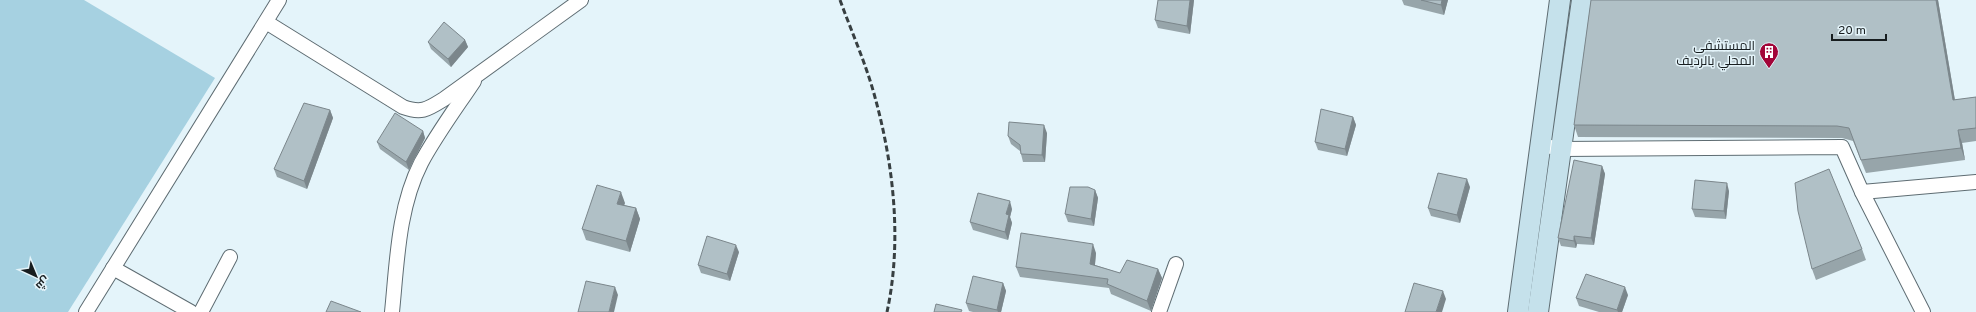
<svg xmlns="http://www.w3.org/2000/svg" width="1976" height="312" font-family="Overpass,Cairo,sans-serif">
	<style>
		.park { fill: #a6d1e1 }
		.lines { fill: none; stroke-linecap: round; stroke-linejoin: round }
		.street-casing { stroke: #5e6c72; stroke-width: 16 }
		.secondary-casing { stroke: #5e6c72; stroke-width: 22 }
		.street { stroke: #fff; stroke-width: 14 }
		.secondary { stroke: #c5e1eb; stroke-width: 20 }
		.rail { stroke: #373f41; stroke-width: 3; stroke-dasharray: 6 3; stroke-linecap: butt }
		.wall { fill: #97a5aa }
		.shaded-wall { fill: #7b868b }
		.building { fill: #b0c0c6; stroke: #7b868b }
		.labels { text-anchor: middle; stroke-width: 3; stroke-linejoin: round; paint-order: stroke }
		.poi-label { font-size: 13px; fill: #171d1f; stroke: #e4f4fa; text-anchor: end }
	</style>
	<rect width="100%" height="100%" fill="#e4f4fa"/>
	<polygon class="park" points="0,0 84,0 215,78 68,312 0,312"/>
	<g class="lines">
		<g class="street-casing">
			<g id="street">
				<path d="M266 22 403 107C422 114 428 109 444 99L581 0"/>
				<polyline points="1541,145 1561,149 1842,147 1862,192 1923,312"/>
				<polyline points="1862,192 1976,182"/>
				<polyline points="113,268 191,312"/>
				<polyline points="86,312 279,0"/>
				<polyline points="201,312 230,257"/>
				<path d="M392 312C397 263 398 208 421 163 436 135 456 108 474 81"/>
				<polyline points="1159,312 1176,264"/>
			</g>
		</g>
		<g class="secondary-casing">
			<g id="secondary">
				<polyline points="1518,312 1560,0"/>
				<polyline points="1538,312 1582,0"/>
			</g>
		</g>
		<use href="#street" class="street"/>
		<use href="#secondary" class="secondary"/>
		<path class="rail" d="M840 0C852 33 867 66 876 101 894 168 902 243 887 312"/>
	</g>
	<g class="wall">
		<polygon points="1194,0 1190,34 1158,28 1155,20"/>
		<polygon points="1402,0 1448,0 1444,15 1404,5"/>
		<polygon points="1591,0 1938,0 1955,100 1976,97 1976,141 1962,143 1965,160 1866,173 1853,141 1842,138 1578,137 1574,125"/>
		<polygon points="465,40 468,47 451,67 431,49 428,42"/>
		<polygon points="330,110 333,118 307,189 277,177 274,169"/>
		<polygon points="1353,117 1356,125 1347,156 1318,150 1315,142"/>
		<polygon points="423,131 425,138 409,170 380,149 377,142"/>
		<polygon points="1047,133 1045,162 1023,162 1021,154 1020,151 1011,144 1008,136"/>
		<polygon points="1602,166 1605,174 1594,245 1577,244 1576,248 1561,246 1558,238"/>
		<polygon points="1470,187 1460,223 1431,216 1428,208"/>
		<polygon points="1095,190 1098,198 1094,226 1068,222 1065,214"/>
		<polygon points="1729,191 1726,219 1695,217 1692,209"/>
		<polygon points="625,203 624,205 636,208 640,219 630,252 586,240 582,229"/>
		<polygon points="1012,209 1010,217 1012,223 1008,240 973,230 970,222"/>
		<polygon points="1862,249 1866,260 1816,280 1812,269"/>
		<polygon points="739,252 730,281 701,273 698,265"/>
		<polygon points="1096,253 1095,265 1120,273 1158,269 1162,278 1151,311 1111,294 1109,288 1020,277 1016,267"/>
		<polygon points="1003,283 1006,291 1001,312 973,312 969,311 966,303"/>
		<polygon points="1628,295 1622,312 1599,312 1579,306 1576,298"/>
	</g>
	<g class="shaded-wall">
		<polygon points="1190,0 1194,0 1190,34 1187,26"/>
		<polygon points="1442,0 1448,0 1444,15 1441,5"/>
		<polygon points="1936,0 1938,0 1957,113 1953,100"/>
		<polygon points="465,40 468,47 451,67 448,59"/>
		<polygon points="330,110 333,118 307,189 304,181"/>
		<polygon points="1353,117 1356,125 1347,156 1345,149"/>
		<polygon points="1044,125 1047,133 1045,162 1042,155"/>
		<polygon points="1958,130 1962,143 1965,160 1961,148"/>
		<polygon points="423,131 425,138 409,170 406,162"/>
		<polygon points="1602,166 1605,174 1594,245 1591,238"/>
		<polygon points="1467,179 1470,187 1460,223 1457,215"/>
		<polygon points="1727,183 1729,191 1726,219 1724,211"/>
		<polygon points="1095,190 1098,198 1094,226 1091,219"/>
		<polygon points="621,192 625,203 621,214 617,204"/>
		<polygon points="1010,201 1012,209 1010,217 1012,223 1008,240 1005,232 1006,214"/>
		<polygon points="636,208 640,219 630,252 626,241"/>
		<polygon points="1574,236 1577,244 1576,248 1574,241"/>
		<polygon points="1093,244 1096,253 1094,274 1090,264"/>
		<polygon points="736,245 739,252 730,281 727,274"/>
		<polygon points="1158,269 1162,278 1151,311 1147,301"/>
		<polygon points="1003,283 1006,291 1001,312 998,312 997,310"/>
		<polygon points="615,287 618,295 614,312 609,312"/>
		<polygon points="1625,287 1628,295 1622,312 1618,312 1617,310"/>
		<polygon points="1443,291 1446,299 1442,312 1436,312"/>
	</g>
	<g class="building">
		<polygon points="1158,0 1190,0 1187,26 1155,20"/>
		<polygon points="1421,0 1442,0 1441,5"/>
		<polygon points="1591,0 1936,0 1953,100 1976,97 1976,128 1958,130 1961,148 1861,160 1849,128 1837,126 1574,125"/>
		<polygon points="444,22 465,40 448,59 428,42"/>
		<polygon points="304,103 330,110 304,181 274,169"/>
		<polygon points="1321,109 1353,117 1345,149 1315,142"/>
		<polygon points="395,113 423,131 406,162 377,142"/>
		<polygon points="1009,122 1044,125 1042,155 1021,154 1020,145 1008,136"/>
		<polygon points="1574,160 1602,166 1591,238 1574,236 1574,241 1558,238"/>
		<polygon points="1829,169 1862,249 1812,269 1798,211 1795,183"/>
		<polygon points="1438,173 1467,179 1457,215 1428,208"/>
		<polygon points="1695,180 1727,183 1724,211 1692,209"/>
		<polygon points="597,185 621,192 617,204 636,208 626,241 582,229"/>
		<polygon points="1070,187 1088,187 1095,190 1091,219 1065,214"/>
		<polygon points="978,193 1010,201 1006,214 1009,215 1005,232 970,222"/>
		<polygon points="1021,233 1093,244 1090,264 1120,273 1127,260 1158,269 1147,301 1107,284 1108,279 1016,267"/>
		<polygon points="707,236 736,245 727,274 698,265"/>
		<polygon points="1586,274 1625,287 1617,310 1576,298"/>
		<polygon points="973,276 1003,283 997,310 966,303"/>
		<polygon points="586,281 615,287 609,312 578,312"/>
		<polygon points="1414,283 1443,291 1436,312 1405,312"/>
		<polygon points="331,301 361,312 326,312"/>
		<polygon points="936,304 962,310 961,312 934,312"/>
	</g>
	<defs>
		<g id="building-pin" transform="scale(1)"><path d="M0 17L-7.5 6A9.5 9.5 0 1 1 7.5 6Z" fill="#a20438" stroke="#e4f4fa"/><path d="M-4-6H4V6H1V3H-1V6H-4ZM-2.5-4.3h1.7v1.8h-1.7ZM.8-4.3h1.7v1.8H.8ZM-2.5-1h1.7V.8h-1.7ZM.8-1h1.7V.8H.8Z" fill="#fff"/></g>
	</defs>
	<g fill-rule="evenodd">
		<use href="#building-pin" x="1769" y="52"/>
	</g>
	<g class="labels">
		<g class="poi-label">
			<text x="1755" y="50">المستشفى<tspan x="1755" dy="15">المحلي بالرديف</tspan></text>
		</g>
	</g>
	<g transform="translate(36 276) rotate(136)" stroke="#e4f4fa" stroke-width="3" paint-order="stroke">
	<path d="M0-3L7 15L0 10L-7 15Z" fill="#171d1f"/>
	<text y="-6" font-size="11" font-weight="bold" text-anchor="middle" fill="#171d1f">ش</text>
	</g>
	<path d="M1832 34v6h54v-6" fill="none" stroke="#171d1f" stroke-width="2"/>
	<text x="1838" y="34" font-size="12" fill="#171d1f" stroke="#e4f4fa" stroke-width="3" paint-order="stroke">20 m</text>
</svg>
